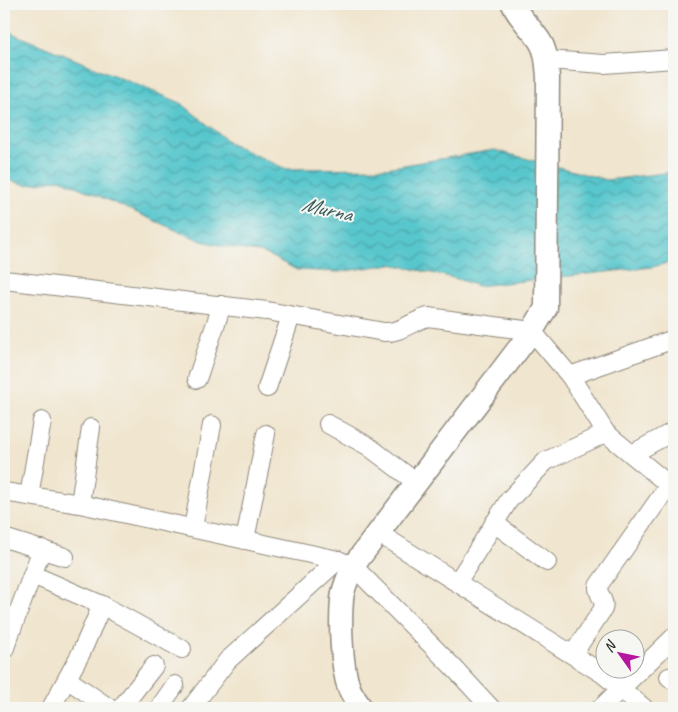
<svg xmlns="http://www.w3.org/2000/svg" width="678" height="712" font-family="Caveat,sans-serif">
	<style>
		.water { fill: url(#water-waves); stroke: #42797c }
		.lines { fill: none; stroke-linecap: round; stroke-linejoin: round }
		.minor-casing { stroke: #8e887c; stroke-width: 20 }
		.major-casing { stroke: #8e887c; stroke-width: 25 }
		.minor { stroke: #fff; stroke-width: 18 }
		.major { stroke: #fff; stroke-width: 22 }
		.labels { text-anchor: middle; stroke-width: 4; stroke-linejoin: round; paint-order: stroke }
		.water-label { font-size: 22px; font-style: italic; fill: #395a5c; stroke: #f6f6f2 }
	</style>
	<defs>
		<pattern id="water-waves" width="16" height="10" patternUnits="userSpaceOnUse" patternTransform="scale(1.25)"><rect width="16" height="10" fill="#59c7cd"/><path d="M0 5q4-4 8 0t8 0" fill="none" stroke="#4aa2a7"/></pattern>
	</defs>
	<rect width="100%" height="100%" fill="#f6f6f2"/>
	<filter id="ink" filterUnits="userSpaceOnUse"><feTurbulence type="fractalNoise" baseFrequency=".02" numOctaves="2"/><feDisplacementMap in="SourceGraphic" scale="10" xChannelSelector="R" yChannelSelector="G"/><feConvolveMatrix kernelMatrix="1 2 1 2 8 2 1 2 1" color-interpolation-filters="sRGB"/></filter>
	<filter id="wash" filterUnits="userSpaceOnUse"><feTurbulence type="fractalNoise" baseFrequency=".0096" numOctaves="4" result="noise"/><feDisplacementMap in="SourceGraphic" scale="20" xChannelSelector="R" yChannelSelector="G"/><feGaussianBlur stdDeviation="1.12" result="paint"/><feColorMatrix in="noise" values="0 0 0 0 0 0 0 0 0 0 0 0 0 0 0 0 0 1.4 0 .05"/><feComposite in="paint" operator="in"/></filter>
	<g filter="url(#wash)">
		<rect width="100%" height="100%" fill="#f0e5ce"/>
		<polygon class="water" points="4,30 181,103 231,144 286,169 386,168 494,150 607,180 674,172 674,261 652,267 478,286 454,278 391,264 339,272 297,270 264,253 228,247 202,241 178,231 60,179 27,185 4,179"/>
	</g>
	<g filter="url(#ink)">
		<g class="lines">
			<g class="minor-casing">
				<g id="minor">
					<polyline points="547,60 604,64 674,59"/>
					<path d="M4 280 267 311 384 332C401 333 412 321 428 317L532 331 570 376 606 433 674 489"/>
					<polyline points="570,376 674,339"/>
					<polyline points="197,379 222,305"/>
					<polyline points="267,388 291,316"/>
					<polyline points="328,424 368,446 417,483"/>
					<polyline points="632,454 674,431"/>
					<polyline points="4,492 80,504 338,560 353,566 454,668 491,708"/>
					<polyline points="29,496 42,421"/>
					<polyline points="80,504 91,428"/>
					<polyline points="494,523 547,562"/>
					<polyline points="193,528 212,425"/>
					<polyline points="378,533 603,674 644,708"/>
					<polyline points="4,538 65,557"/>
					<polyline points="245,540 266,434"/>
					<polyline points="33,575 102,605 182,649"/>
					<polyline points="458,581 509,500 546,461 606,433"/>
					<polyline points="4,650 42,549"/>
					<path d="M573 654 603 609C606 600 597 595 598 586L669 485"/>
					<polyline points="669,677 674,681"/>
					<polyline points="67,679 109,708"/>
					<polyline points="51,708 81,653 102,605"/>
					<polyline points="121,708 154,666"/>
					<polyline points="159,708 175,685"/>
					<polyline points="191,708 227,661 338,560"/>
					<polyline points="601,708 674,637"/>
				</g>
			</g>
			<g class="major-casing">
				<path id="major" d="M361 708C357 702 352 695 349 688 341 666 340 623 342 599 343 587 349 576 353 566L532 331 546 308 548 78C547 66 547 53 541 43 533 29 519 19 513 4"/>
			</g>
			<use href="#minor" class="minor"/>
			<use href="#major" class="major"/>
		</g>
	</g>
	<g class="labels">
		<g class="water-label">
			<text transform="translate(327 208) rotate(13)" y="8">Murna</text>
		</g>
	</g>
	<rect width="678" height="712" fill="none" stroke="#f6f6f2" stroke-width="20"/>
	<g transform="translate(620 654) rotate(303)"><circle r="24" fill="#f6f6f2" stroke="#a5a5a2"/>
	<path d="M0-4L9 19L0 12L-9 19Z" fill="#b5179e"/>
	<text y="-8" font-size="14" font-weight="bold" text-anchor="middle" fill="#2b2b2b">N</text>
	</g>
</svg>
